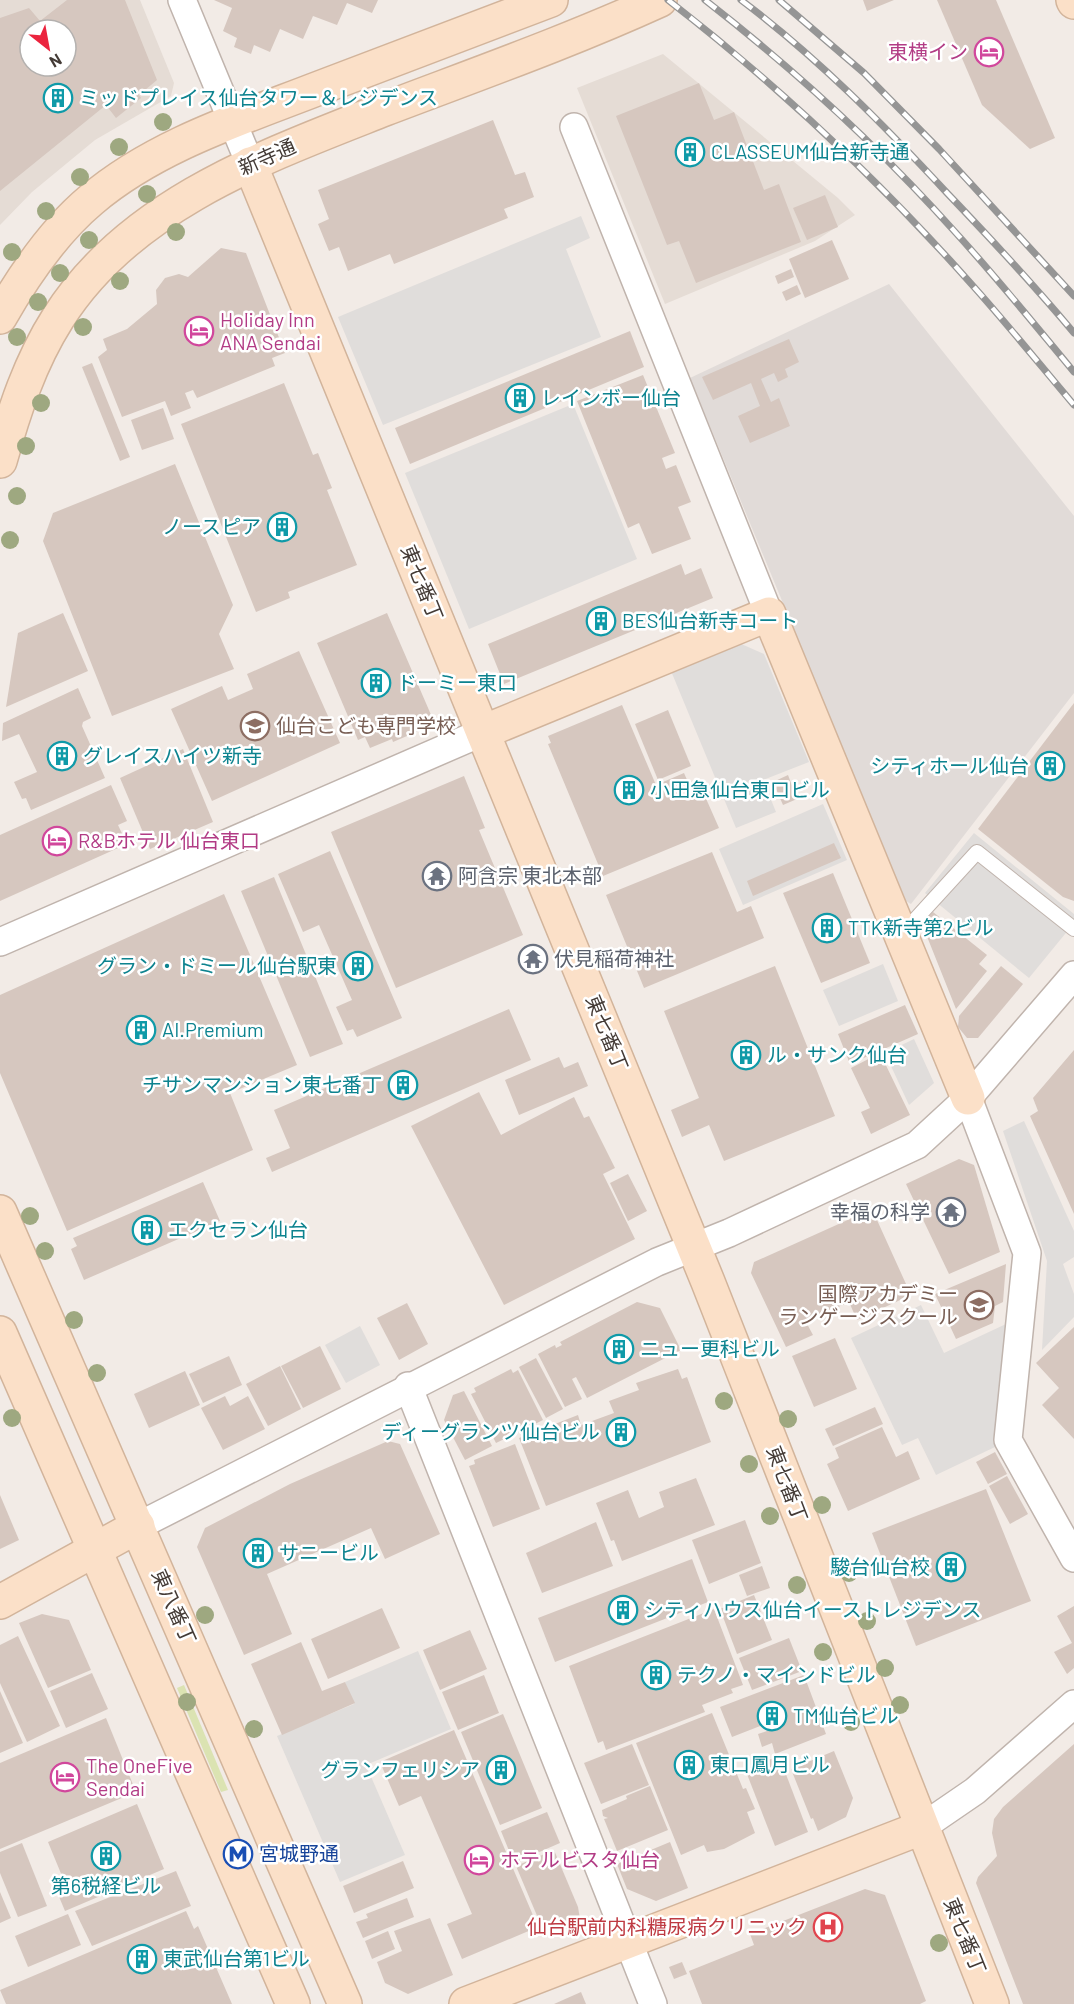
<svg xmlns="http://www.w3.org/2000/svg" width="1074" height="2004" font-family="Barlow,'Noto Sans JP',sans-serif">
	<style>
		.residential { fill: #e5dcd5; fill-rule: evenodd }
		.industrial { fill: #e1dbd8 }
		.green { fill: #dbe3b2 }
		.parking { fill: #e0dddb }
		.building { fill: #d6c7bf; fill-rule: evenodd }
		.lines { fill: none; stroke-linecap: round; stroke-linejoin: round }
		.lane-casing { stroke: #c0b4ad; stroke-width: 16 }
		.street-casing { stroke: #c0b4ad; stroke-width: 30 }
		.secondary-casing { stroke: #d2b49b; stroke-width: 36 }
		.lane { stroke: #fff; stroke-width: 14 }
		.street { stroke: #fff; stroke-width: 27 }
		.secondary { stroke: #fbe0c8; stroke-width: 33 }
		.rail-casing { stroke: #959595; stroke-width: 7 }
		.rail { stroke: #fff; stroke-width: 4.5; stroke-dasharray: 14; stroke-linecap: butt }
		.tree { fill: #9ea880 }
		.labels { text-anchor: middle; stroke-width: 5; stroke-linejoin: round; paint-order: stroke }
		.hotel-label { font-size: 20px; fill: #b23c85; stroke: #fff; text-anchor: start }
		.culture-label { font-size: 20px; fill: #0d838f; stroke: #fff; text-anchor: start }
		.street-label { font-size: 20px; fill: #443b36; stroke: #fff }
		.education-label { font-size: 20px; fill: #785e54; stroke: #fff; text-anchor: start }
		.worship-label { font-size: 20px; fill: #5b616d; stroke: #fff; text-anchor: start }
		.transit-label { font-size: 20px; fill: #164399; stroke: #fff; text-anchor: start }
		.health-label { font-size: 20px; fill: #be3a42; stroke: #fff; text-anchor: end }
	</style>
	<rect width="100%" height="100%" fill="#f2ebe6"/>
	<g class="residential">
		<path d="M0 0H140L174 83 171 96 95 140 32 192 0 225ZM30 30H66V66H30Z"/>
		<polygon points="663,54 838,198 855,215 815,241 665,304 577,88"/>
	</g>
	<polygon class="industrial" points="889,284 1074,516 1074,693 911,904 906,901 690,378"/>
	<polygon class="green" points="184,1685 228,1790 221,1792 177,1688"/>
	<g class="parking">
		<polygon points="581,216 590,238 566,249 601,337 383,425 338,317"/>
		<polygon points="573,404 637,559 469,629 405,473"/>
		<polygon points="739,643 764,654 809,762 763,780 776,812 736,828 671,671"/>
		<polygon points="823,804 847,860 743,905 719,849"/>
		<polygon points="974,833 1074,914 1074,923 1029,978 925,893"/>
		<polygon points="883,964 898,1001 839,1026 823,990"/>
		<polygon points="914,1039 934,1083 909,1105 885,1053"/>
		<polygon points="1024,1121 1074,1231 1074,1257 1063,1264 1074,1294 1074,1317 1042,1350 1047,1261 1003,1131"/>
		<polygon points="921,1305 944,1353 1006,1324 995,1447 936,1475 918,1438 902,1445 851,1338"/>
		<polygon points="360,1326 380,1365 346,1383 325,1345"/>
		<polygon points="418,1651 451,1729 366,1765 405,1855 340,1882 277,1736 354,1704 345,1682"/>
	</g>
	<g class="building">
		<path d="M67 0H125L157 80 139 95 141 98 116 118 106 105 0 191V18L29 8 40 21ZM30 30H66V66H30Z"/>
		<polygon points="214,0 378,0 372,13 347,3 337,25 313,16 303,39 280,29 270,52 254,45 251,54 234,47 237,38 223,31 232,8"/>
		<polygon points="863,0 894,0 867,11"/>
		<polygon points="937,0 996,0 1055,138 1030,149 982,105"/>
		<polygon points="699,83 714,120 734,112 764,190 779,184 801,242 696,283 679,241 667,245 616,116"/>
		<polygon points="493,120 515,175 525,172 534,197 504,209 508,218 394,264 390,254 348,271 339,247 329,251 318,224 329,219 318,190"/>
		<polygon points="825,195 838,227 807,240 793,208"/>
		<polygon points="832,240 849,279 805,298 789,259"/>
		<polygon points="221,248 246,253 285,353 272,358 275,366 197,398 193,390 185,393 191,408 171,416 165,401 122,417 98,357 107,350 103,339 127,329 157,304 156,290 165,278 179,274 188,277"/>
		<polygon points="791,269 794,277 778,284 775,276"/>
		<polygon points="797,285 801,294 786,301 782,292"/>
		<polygon points="630,331 644,367 410,464 395,428"/>
		<polygon points="789,339 799,362 785,369 788,377 778,382 774,373 761,379 771,402 779,398 790,426 750,443 738,416 760,406 751,383 713,400 702,377"/>
		<polygon points="92,363 130,457 120,461 82,367"/>
		<polygon points="643,375 675,453 662,458 666,469 676,465 691,502 678,507 691,539 652,554 639,523 628,528 577,401"/>
		<polygon points="284,383 313,455 318,453 332,488 327,490 357,565 288,592 290,598 256,612 181,424"/>
		<polygon points="163,408 174,439 142,450 131,420"/>
		<polygon points="175,464 233,605 219,634 234,669 112,716 43,541 53,513"/>
		<polygon points="681,564 685,575 701,568 713,598 504,684 488,644"/>
		<polygon points="63,613 88,671 6,707 18,633"/>
		<polygon points="387,613 435,724 393,742 392,739 370,748 365,737 358,740 317,643"/>
		<polygon points="299,651 340,743 212,801 171,709 222,686 228,700 253,689 247,674"/>
		<polygon points="78,688 91,718 83,722 82,726 105,778 31,810 26,798 22,799 14,782 37,772 19,734 2,741 3,723"/>
		<polygon points="1074,703 1074,901 1063,897 978,829"/>
		<polygon points="622,705 656,785 684,773 695,798 704,794 719,828 603,876 548,744 551,743 548,736"/>
		<polygon points="668,710 691,766 658,780 635,724"/>
		<polygon points="183,749 213,822 150,849 120,778"/>
		<polygon points="788,775 797,799 783,805 773,782"/>
		<polygon points="464,776 485,828 479,830 523,935 396,988 331,832"/>
		<polygon points="111,785 127,821 118,825 127,844 0,901 0,835"/>
		<polygon points="834,843 841,858 753,896 747,881"/>
		<polygon points="330,851 402,1018 357,1037 353,1029 347,1031 336,1007 352,1000 319,925 303,932 278,874"/>
		<polygon points="712,852 737,912 751,906 764,938 644,988 606,895"/>
		<polygon points="833,873 870,963 821,983 783,893"/>
		<polygon points="274,877 343,1044 310,1057 241,891"/>
		<polygon points="224,894 297,1065 230,1093 253,1150 67,1231 0,1073 0,995"/>
		<polygon points="933,912 987,955 979,964 987,971 956,1009 922,924"/>
		<polygon points="536,948 543,964 529,970 522,954"/>
		<polygon points="775,966 835,1116 724,1161 709,1125 682,1137 671,1110 699,1098 664,1011"/>
		<polygon points="1001,966 1023,984 978,1038 967,1038 958,1027 959,1016"/>
		<polygon points="905,1005 918,1034 850,1064 838,1034"/>
		<polygon points="509,1009 531,1060 272,1172 266,1158 290,1148 274,1110"/>
		<polygon points="1074,1050 1074,1214 1030,1116 1038,1111 1033,1098"/>
		<polygon points="880,1053 910,1115 871,1134 861,1112 870,1108 851,1068"/>
		<polygon points="559,1057 564,1068 578,1062 588,1086 519,1115 505,1080"/>
		<polygon points="479,1092 501,1135 574,1097 584,1118 589,1116 615,1168 603,1174 635,1239 504,1305 411,1126"/>
		<polygon points="959,1159 974,1165 1000,1252 949,1274 906,1184"/>
		<polygon points="628,1174 647,1211 628,1221 610,1183"/>
		<polygon points="203,1182 220,1221 84,1280 71,1249 77,1246 73,1238"/>
		<polygon points="872,1209 911,1295 857,1320 849,1302 806,1322 813,1335 786,1347 751,1273 754,1262"/>
		<polygon points="1006,1264 1003,1302 995,1306 993,1323 956,1339 935,1294"/>
		<polygon points="637,1302 660,1308 681,1350 587,1398 576,1377 572,1379 582,1399 565,1407 538,1354 555,1345 556,1348 562,1345 560,1342"/>
		<polygon points="407,1303 428,1344 399,1360 377,1318"/>
		<polygon points="1074,1327 1074,1439 1042,1405 1059,1388 1036,1363"/>
		<polygon points="835,1338 857,1389 814,1407 792,1356"/>
		<polygon points="320,1346 341,1389 303,1408 281,1366"/>
		<polygon points="229,1356 242,1385 203,1403 189,1374"/>
		<polygon points="536,1358 563,1409 546,1418 519,1367"/>
		<polygon points="280,1366 301,1409 268,1426 246,1384"/>
		<polygon points="511,1369 513,1373 518,1370 543,1420 496,1443 471,1394 476,1392 474,1388"/>
		<polygon points="678,1369 682,1379 687,1377 711,1442 546,1506 519,1438 578,1415 581,1425 614,1413 609,1401 639,1390 636,1383"/>
		<polygon points="185,1371 200,1405 149,1428 134,1394"/>
		<polygon points="464,1391 492,1446 465,1460 444,1420 453,1395"/>
		<polygon points="225,1396 230,1406 248,1396 265,1429 223,1450 201,1408"/>
		<polygon points="875,1407 883,1424 833,1446 825,1429"/>
		<polygon points="882,1427 896,1457 908,1451 920,1479 848,1511 827,1464 839,1458 835,1448"/>
		<polygon points="388,1441 400,1444 440,1534 385,1559 371,1528 267,1574 292,1634 244,1655 197,1547 205,1528 290,1484"/>
		<polygon points="515,1444 540,1509 493,1527 469,1466 475,1464 474,1460"/>
		<polygon points="995,1452 1007,1474 988,1484 976,1462"/>
		<polygon points="1007,1476 1028,1514 1010,1524 989,1486"/>
		<polygon points="696,1478 715,1525 622,1561 614,1540 611,1541 596,1503 628,1490 639,1518 664,1507 659,1492"/>
		<polygon points="986,1489 1031,1601 916,1646 872,1533"/>
		<polygon points="0,1495 19,1540 0,1549"/>
		<polygon points="745,1520 761,1563 709,1584 692,1540"/>
		<polygon points="596,1522 613,1566 542,1593 526,1553"/>
		<polygon points="692,1559 708,1602 555,1662 538,1618"/>
		<polygon points="762,1566 770,1588 747,1596 739,1575"/>
		<polygon points="754,1595 772,1640 737,1654 720,1609"/>
		<polygon points="1074,1606 1074,1668 1067,1674 1054,1652 1072,1643 1057,1616"/>
		<polygon points="382,1608 400,1648 328,1679 311,1639"/>
		<polygon points="714,1609 743,1685 731,1689 733,1693 702,1705 705,1712 606,1750 603,1741 598,1743 569,1666"/>
		<polygon points="42,1614 69,1620 91,1670 48,1688 19,1623"/>
		<polygon points="470,1630 487,1669 440,1690 423,1650"/>
		<polygon points="18,1636 60,1726 27,1742 0,1683 0,1645"/>
		<polygon points="789,1638 802,1671 752,1690 739,1658"/>
		<polygon points="301,1642 322,1691 345,1682 355,1703 282,1735 251,1664"/>
		<polygon points="92,1673 108,1709 66,1728 50,1691"/>
		<polygon points="484,1675 499,1713 458,1730 442,1692"/>
		<polygon points="804,1675 826,1734 775,1754 772,1743 762,1747 758,1734 767,1731 765,1724 732,1737 720,1707"/>
		<polygon points="0,1691 23,1743 0,1753"/>
		<polygon points="712,1713 743,1789 746,1788 755,1809 747,1812 755,1833 724,1849 707,1852 704,1845 681,1855 636,1743"/>
		<polygon points="503,1714 542,1808 500,1825 461,1732"/>
		<polygon points="106,1718 136,1792 0,1849 0,1763"/>
		<polygon points="454,1730 538,1927 462,1959 447,1924 472,1914 421,1796 399,1806 380,1762"/>
		<polygon points="632,1744 649,1785 601,1804 584,1763"/>
		<polygon points="1074,1744 1074,2004 1023,2004 976,1883 978,1877 997,1856 992,1833 994,1819 1003,1807"/>
		<polygon points="834,1751 853,1798 846,1817 818,1831 813,1818 811,1819 791,1769"/>
		<polygon points="779,1756 808,1832 775,1846 745,1769"/>
		<polygon points="650,1786 668,1830 617,1851 604,1819 608,1818 603,1816 602,1810 627,1799 626,1796"/>
		<polygon points="137,1804 164,1869 65,1911 52,1880 62,1876 48,1842"/>
		<polygon points="547,1812 560,1843 514,1863 501,1831"/>
		<polygon points="670,1842 688,1888 656,1901 627,1889 617,1864"/>
		<polygon points="22,1843 47,1906 18,1917 0,1873 0,1852"/>
		<polygon points="554,1850 578,1907 580,1919 576,1925 546,1937 516,1866"/>
		<polygon points="403,1861 414,1888 354,1913 343,1886"/>
		<polygon points="176,1871 191,1906 92,1946 75,1911"/>
		<polygon points="865,1889 885,1895 926,2001 920,2004 702,2004 689,1971 754,1945 750,1934"/>
		<polygon points="0,1892 11,1918 0,1923"/>
		<polygon points="407,1898 414,1917 363,1938 356,1922 368,1918 366,1914"/>
		<polygon points="186,1911 194,1929 198,1926 232,2004 6,2004 0,1990"/>
		<polygon points="68,1914 81,1945 28,1967 15,1936"/>
		<polygon points="430,1918 453,1975 408,1994 385,1983 377,1962 402,1951 394,1931"/>
		<polygon points="388,1931 395,1949 372,1959 365,1941"/>
		<polygon points="682,1962 687,1974 674,1979 669,1967"/>
		<polygon points="581,1992 586,2004 554,2004"/>
	</g>
	<g class="lines">
		<g class="lane-casing">
			<polyline id="lane" points="902,934 977,852 1074,929"/>
		</g>
		<g class="street-casing">
			<g id="street">
				<polyline points="182,0 250,164"/>
				<polyline points="574,127 769,614"/>
				<polyline points="0,942 483,732"/>
				<polyline points="968,1098 1027,1253 1008,1440 1074,1558"/>
				<polyline points="408,1386 653,2004"/>
				<polyline points="138,1526 657,1262 729,1233 917,1145 968,1098 1074,975"/>
				<polyline points="921,1828 975,1791 1074,1704"/>
			</g>
		</g>
		<g class="secondary-casing">
			<g id="secondary">
				<polyline points="1073,0 1074,2"/>
				<polyline points="250,164 708,1282 992,2004"/>
				<path d="M0 317C24 275 54 231 91 200 153 147 239 119 314 90 393 60 472 30 551 0"/>
				<path d="M0 461C14 411 30 362 58 318 130 204 266 156 385 109 477 74 570 41 660 0"/>
				<polyline points="483,732 769,614 968,1098"/>
				<polyline points="0,1212 345,2004"/>
				<polyline points="0,1333 293,2004"/>
				<polyline points="0,1602 138,1526"/>
				<polyline points="466,2004 921,1828"/>
			</g>
		</g>
		<use href="#lane" class="lane"/>
		<use href="#street" class="street"/>
		<use href="#secondary" class="secondary"/>
		<g class="rail-casing">
			<g id="rail">
				<path d="M668 0C779 86 881 182 974 287 1008 325 1041 366 1074 405"/>
				<path d="M705 0C795 70 880 148 956 233 997 278 1035 325 1074 372"/>
				<path d="M741 0C817 57 884 125 948 194 991 239 1034 285 1074 333"/>
				<polyline points="779,0 864,73 939,149 1074,296"/>
			</g>
		</g>
		<use href="#rail" class="rail"/>
	</g>
	<g class="tree">
		<circle cx="163" cy="122" r="9"/>
		<circle cx="119" cy="147" r="9"/>
		<circle cx="80" cy="177" r="9"/>
		<circle cx="147" cy="194" r="9"/>
		<circle cx="46" cy="211" r="9"/>
		<circle cx="176" cy="232" r="9"/>
		<circle cx="89" cy="240" r="9"/>
		<circle cx="12" cy="252" r="9"/>
		<circle cx="60" cy="273" r="9"/>
		<circle cx="120" cy="281" r="9"/>
		<circle cx="38" cy="302" r="9"/>
		<circle cx="83" cy="327" r="9"/>
		<circle cx="17" cy="337" r="9"/>
		<circle cx="41" cy="403" r="9"/>
		<circle cx="26" cy="446" r="9"/>
		<circle cx="17" cy="496" r="9"/>
		<circle cx="10" cy="540" r="9"/>
		<circle cx="30" cy="1216" r="9"/>
		<circle cx="45" cy="1251" r="9"/>
		<circle cx="74" cy="1320" r="9"/>
		<circle cx="97" cy="1373" r="9"/>
		<circle cx="724" cy="1401" r="9"/>
		<circle cx="12" cy="1418" r="9"/>
		<circle cx="788" cy="1419" r="9"/>
		<circle cx="749" cy="1464" r="9"/>
		<circle cx="822" cy="1505" r="9"/>
		<circle cx="770" cy="1516" r="9"/>
		<circle cx="849" cy="1573" r="9"/>
		<circle cx="797" cy="1585" r="9"/>
		<circle cx="205" cy="1615" r="9"/>
		<circle cx="867" cy="1621" r="9"/>
		<circle cx="823" cy="1652" r="9"/>
		<circle cx="885" cy="1668" r="9"/>
		<circle cx="187" cy="1702" r="9"/>
		<circle cx="900" cy="1705" r="9"/>
		<circle cx="851" cy="1722" r="9"/>
		<circle cx="254" cy="1729" r="9"/>
		<circle cx="939" cy="1943" r="9"/>
	</g>
	<defs>
		<g id="hotel-ring" transform="scale(1.5)"><circle r="9.5" fill="#fff" stroke="#d1479c" stroke-width="1.5"/><path d="M-6-4.5h1.5V1H6V5H4.5V3h-9V5H-6ZM-4 0a1.8 1.8 0 1 1 3.6 0ZM.5 0V-2.5h3Q6-2.5 6 0Z" fill="#d1479c"/></g>
		<g id="building-ring" transform="scale(1.5)"><circle r="9.5" fill="#fff" stroke="#0f9aa8" stroke-width="1.5"/><path d="M-4-6H4V6H1V3H-1V6H-4ZM-2.5-4.3h1.7v1.8h-1.7ZM.8-4.3h1.7v1.8H.8ZM-2.5-1h1.7V.8h-1.7ZM.8-1h1.7V.8H.8Z" fill="#0f9aa8"/></g>
		<g id="school-ring" transform="scale(1.5)"><circle r="9.5" fill="#fff" stroke="#8d6e63" stroke-width="1.5"/><path d="M0-5L7-2L0 1L-7-2ZM-4 1L0 2.5L4 1V4Q0 6-4 4Z" fill="#8d6e63"/></g>
		<g id="temple-ring" transform="scale(1.5)"><circle r="9.5" fill="#fff" stroke="#6b7280" stroke-width="1.5"/><path d="M0-6L5-2H3V0L6.5 2.5H4V6H1.5V3h-3V6H-4V2.5H-6.5L-3 0V-2H-5Z" fill="#6b7280"/></g>
		<g id="metro-ring" transform="scale(1.5)"><circle r="9.5" fill="#fff" stroke="#1a4fb4" stroke-width="1.5"/><path d="M-5.5 5V-5H-3L0 0L3-5H5.5V5H3V-.5L0 4L-3-.5V5Z" fill="#1a4fb4"/></g>
		<g id="hospital-ring" transform="scale(1.5)"><circle r="9.5" fill="#fff" stroke="#e0444e" stroke-width="1.5"/><path d="M-5-5h3v3.5h4V-5h3V5h-3V1.5h-4V5h-3Z" fill="#e0444e"/></g>
	</defs>
	<g fill-rule="evenodd">
		<use href="#hotel-ring" x="989" y="52"/>
		<use href="#building-ring" x="58" y="98"/>
		<use href="#building-ring" x="690" y="152"/>
		<use href="#hotel-ring" x="199" y="331"/>
		<use href="#building-ring" x="520" y="398"/>
		<use href="#building-ring" x="282" y="527"/>
		<use href="#building-ring" x="601" y="621"/>
		<use href="#building-ring" x="376" y="683"/>
		<use href="#school-ring" x="255" y="726"/>
		<use href="#building-ring" x="62" y="756"/>
		<use href="#building-ring" x="1050" y="766"/>
		<use href="#building-ring" x="629" y="790"/>
		<use href="#hotel-ring" x="57" y="841"/>
		<use href="#temple-ring" x="437" y="876"/>
		<use href="#building-ring" x="827" y="928"/>
		<use href="#temple-ring" x="533" y="959"/>
		<use href="#building-ring" x="358" y="966"/>
		<use href="#building-ring" x="141" y="1030"/>
		<use href="#building-ring" x="746" y="1055"/>
		<use href="#building-ring" x="403" y="1085"/>
		<use href="#temple-ring" x="951" y="1212"/>
		<use href="#building-ring" x="147" y="1230"/>
		<use href="#school-ring" x="979" y="1305"/>
		<use href="#building-ring" x="619" y="1349"/>
		<use href="#building-ring" x="621" y="1432"/>
		<use href="#building-ring" x="258" y="1553"/>
		<use href="#building-ring" x="951" y="1567"/>
		<use href="#building-ring" x="623" y="1610"/>
		<use href="#building-ring" x="656" y="1675"/>
		<use href="#building-ring" x="772" y="1716"/>
		<use href="#building-ring" x="689" y="1765"/>
		<use href="#building-ring" x="501" y="1770"/>
		<use href="#hotel-ring" x="65" y="1777"/>
		<use href="#metro-ring" x="238" y="1854"/>
		<use href="#building-ring" x="106" y="1856"/>
		<use href="#hotel-ring" x="479" y="1860"/>
		<use href="#hospital-ring" x="828" y="1927"/>
		<use href="#building-ring" x="142" y="1959"/>
	</g>
	<g class="labels">
		<g class="hotel-label">
			<text x="968" y="59" text-anchor="end">東横イン</text>
			<text x="220" y="327">Holiday Inn<tspan x="220" dy="23">ANA Sendai</tspan></text>
			<text x="78" y="848">R&amp;Bホテル 仙台東口</text>
			<text x="86" y="1773">The OneFive<tspan x="86" dy="23">Sendai</tspan></text>
			<text x="500" y="1867">ホテルビスタ仙台</text>
		</g>
		<g class="culture-label">
			<text x="79" y="105">ミッドプレイス仙台タワー＆レジデンス</text>
			<text x="711" y="159">CLASSEUM仙台新寺通</text>
			<text x="541" y="405">レインボー仙台</text>
			<text x="261" y="534" text-anchor="end">ノースピア</text>
			<text x="622" y="628">BES仙台新寺コート</text>
			<text x="397" y="690">ドーミー東口</text>
			<text x="83" y="763">グレイスハイツ新寺</text>
			<text x="1029" y="773" text-anchor="end">シティホール仙台</text>
			<text x="650" y="797">小田急仙台東口ビル</text>
			<text x="848" y="935">TTK新寺第2ビル</text>
			<text x="337" y="973" text-anchor="end">グラン・ドミール仙台駅東</text>
			<text x="162" y="1037">AI.Premium</text>
			<text x="767" y="1062">ル・サンク仙台</text>
			<text x="382" y="1092" text-anchor="end">チサンマンション東七番丁</text>
			<text x="168" y="1237">エクセラン仙台</text>
			<text x="640" y="1356">ニュー更科ビル</text>
			<text x="600" y="1439" text-anchor="end">ディーグランツ仙台ビル</text>
			<text x="279" y="1560">サニービル</text>
			<text x="930" y="1574" text-anchor="end">駿台仙台校</text>
			<text x="644" y="1617">シティハウス仙台イーストレジデンス</text>
			<text x="677" y="1682">テクノ・マインドビル</text>
			<text x="793" y="1723">TM仙台ビル</text>
			<text x="710" y="1772">東口鳳月ビル</text>
			<text x="480" y="1777" text-anchor="end">グランフェリシア</text>
			<text x="106" y="1893" text-anchor="middle">第6税経ビル</text>
			<text x="163" y="1966">東武仙台第1ビル</text>
		</g>
		<g class="street-label">
			<text transform="translate(267 157) rotate(-24)" y="7">新寺通</text>
			<text transform="translate(422 583) rotate(68)" y="7">東七番丁</text>
			<text transform="translate(607 1033) rotate(68)" y="7">東七番丁</text>
			<text transform="translate(787 1484) rotate(69)" y="7">東七番丁</text>
			<text transform="translate(174 1607) rotate(66)" y="7">東八番丁</text>
			<text transform="translate(965 1936) rotate(68)" y="7">東七番丁</text>
		</g>
		<g class="education-label">
			<text x="276" y="733">仙台こども専門学校</text>
			<text x="958" y="1301" text-anchor="end">国際アカデミー<tspan x="958" dy="23">ランゲージスクール</tspan></text>
		</g>
		<g class="worship-label">
			<text x="458" y="883">阿含宗 東北本部</text>
			<text x="554" y="966">伏見稲荷神社</text>
			<text x="930" y="1219" text-anchor="end">幸福の科学</text>
		</g>
		<g class="transit-label">
			<text x="259" y="1861">宮城野通</text>
		</g>
		<g class="health-label">
			<text x="807" y="1934">仙台駅前内科糖尿病クリニック</text>
		</g>
	</g>
	<g transform="translate(48 48) rotate(149)"><circle r="28" fill="#ffffff" stroke="#b4b1af" stroke-width="1.5"/>
	<path d="M0-4.5L10 22L0 15L-10 22Z" fill="#eb243e"/>
	<text y="-9" font-size="16" font-weight="bold" text-anchor="middle" fill="#443b36">N</text>
	</g>
</svg>
